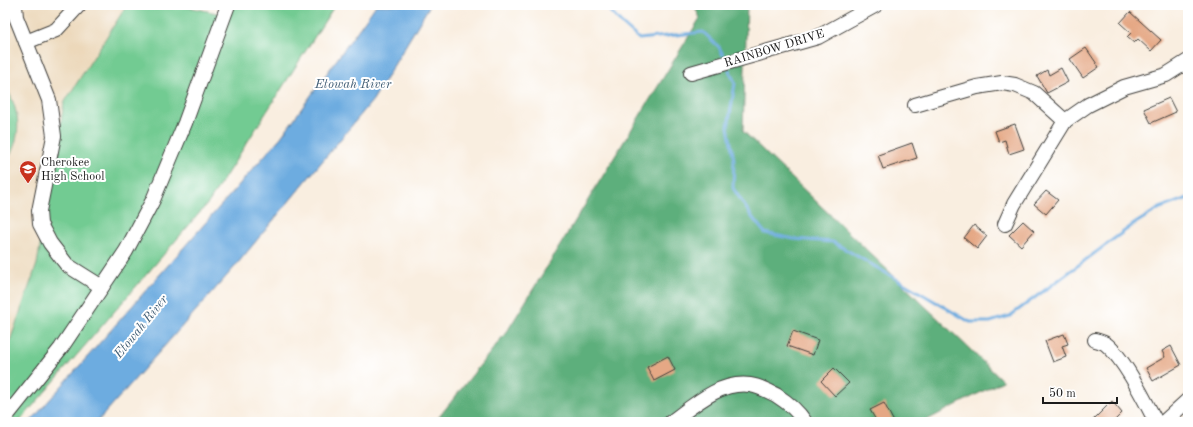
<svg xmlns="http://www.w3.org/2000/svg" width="1193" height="427" font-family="'Old Standard TT',serif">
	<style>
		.built { fill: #ecd8ba }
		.green { fill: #72cb92; stroke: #477457 }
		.forest { fill: #5daf7c; stroke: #3c664c }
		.water { fill: #6dace0; stroke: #44647e }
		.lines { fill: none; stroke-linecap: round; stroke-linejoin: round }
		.stream { stroke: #6dace0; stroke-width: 3 }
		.building { fill: #e5a885 }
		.minor-casing { stroke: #3d3c39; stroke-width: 16 }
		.minor { stroke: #fff; stroke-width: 14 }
		.labels { text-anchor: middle; stroke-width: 4; stroke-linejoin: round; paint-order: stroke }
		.street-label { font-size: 12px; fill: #1c1c1c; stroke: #fff }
		.poi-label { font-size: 12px; fill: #1c1c1c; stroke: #fff; text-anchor: start }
		.water-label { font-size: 13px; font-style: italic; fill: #405d74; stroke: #fff }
	</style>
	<rect width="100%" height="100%" fill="#fff"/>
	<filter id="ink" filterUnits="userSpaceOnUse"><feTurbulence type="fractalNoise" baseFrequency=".025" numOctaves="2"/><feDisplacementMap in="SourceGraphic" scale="8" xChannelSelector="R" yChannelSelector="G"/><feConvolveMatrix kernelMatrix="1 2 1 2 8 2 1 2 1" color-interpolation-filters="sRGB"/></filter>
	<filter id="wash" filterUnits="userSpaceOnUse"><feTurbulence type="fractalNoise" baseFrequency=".012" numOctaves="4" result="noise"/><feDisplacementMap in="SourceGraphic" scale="16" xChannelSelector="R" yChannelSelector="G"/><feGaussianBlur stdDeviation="0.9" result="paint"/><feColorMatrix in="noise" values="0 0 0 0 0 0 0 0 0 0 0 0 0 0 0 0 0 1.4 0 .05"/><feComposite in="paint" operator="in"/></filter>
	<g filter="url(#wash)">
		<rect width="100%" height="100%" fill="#f9eee0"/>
		<polygon class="built" points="5,5 127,5 64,103 37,264 5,406"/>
		<g class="green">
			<polygon points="127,5 180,5 221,14 224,5 335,5 209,202 19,422 5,422 5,355 37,264 64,103"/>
			<path d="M5 86C21 112 23 138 5 163V141L8 129 5 108Z"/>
		</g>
		<polygon class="forest" points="694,5 747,5 743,131 1003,381 923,422 435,422 508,330 700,18"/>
		<polygon class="water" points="376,5 430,5 373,100 233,269 97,422 30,422 281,137"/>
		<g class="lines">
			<g class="stream">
				<polyline points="604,5 620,22 639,39 703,32 719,47 723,55"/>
				<polyline points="729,70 735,83 728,127 734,160 733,188 752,217 765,233 794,239 833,242 970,322 990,322 1010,316 1134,224 1160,208 1188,198"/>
			</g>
		</g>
		<g id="blocks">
			<g class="building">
				<polygon points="1130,12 1161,40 1151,51 1138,39 1134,43 1127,37 1131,33 1120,23"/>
				<polygon points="1086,48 1099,67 1083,78 1070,59"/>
				<polygon points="1061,68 1068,82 1047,93 1037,76 1047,70 1049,75"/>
				<polygon points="1169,98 1176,112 1151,123 1144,109"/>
				<polygon points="1015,124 1024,149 1009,154 1005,140 999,142 995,131"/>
				<polygon points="912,143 917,158 883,169 878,155"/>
				<polygon points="1046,191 1058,200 1046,214 1034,204"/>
				<polygon points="1023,221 1034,231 1021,246 1009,235"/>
				<polygon points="974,225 987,236 977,249 964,238"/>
				<polygon points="793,331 818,340 813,355 787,346"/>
				<polygon points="1064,334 1068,344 1062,346 1066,357 1053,362 1045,341"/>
				<polygon points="1171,346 1181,365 1153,381 1146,368 1165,357 1162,351"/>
				<polygon points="668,356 675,370 654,381 647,367"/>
				<polygon points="834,368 849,383 835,396 821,381"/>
				<polygon points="1112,401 1122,413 1113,422 1091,422"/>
				<polygon points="884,403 894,422 877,422 870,410"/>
			</g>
		</g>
	</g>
	<g filter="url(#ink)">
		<use href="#blocks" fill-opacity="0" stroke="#3d3c39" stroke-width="1"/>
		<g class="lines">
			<g class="minor-casing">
				<g id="minor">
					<polyline points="15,5 16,17 49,100 54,136 39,211 40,224 50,243 67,265 102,287"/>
					<polyline points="26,42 56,30 79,5"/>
					<polyline points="691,73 818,37 876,5"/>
					<polyline points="915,105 977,87 1002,83 1015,85 1034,93 1065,121"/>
					<polyline points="1005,224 1014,204 1065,121 1088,105 1124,87 1166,75 1188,61"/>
					<path d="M1095 340C1099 341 1104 342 1107 345 1125 360 1145 401 1156 422"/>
					<polyline points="5,418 61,348 126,251 153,200 185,123 228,5"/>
					<path d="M671 422C694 405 720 381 750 385 759 386 768 391 776 395 787 402 798 411 805 422"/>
					<polyline points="1164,422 1188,400"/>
				</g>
			</g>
			<use href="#minor" class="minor"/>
		</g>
	</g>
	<defs>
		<g id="school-pin" transform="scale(0.9)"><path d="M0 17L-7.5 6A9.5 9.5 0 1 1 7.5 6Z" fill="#c8321e" stroke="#fff"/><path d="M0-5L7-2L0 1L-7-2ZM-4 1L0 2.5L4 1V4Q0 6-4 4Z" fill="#fff"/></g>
	</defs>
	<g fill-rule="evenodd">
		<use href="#school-pin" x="28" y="169"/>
	</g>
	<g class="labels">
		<g class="street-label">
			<text transform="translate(774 48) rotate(-17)" y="4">RAINBOW DRIVE</text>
		</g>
		<g class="poi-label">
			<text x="41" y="166">Cherokee<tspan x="41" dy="14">High School</tspan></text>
		</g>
		<g class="water-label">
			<text x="353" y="88">Etowah River</text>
			<text transform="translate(140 326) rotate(-51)" y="5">Etowah River</text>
		</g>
	</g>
	<rect width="1193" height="427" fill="none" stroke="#fff" stroke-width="20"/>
	<path d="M1043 397v6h74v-6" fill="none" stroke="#1c1c1c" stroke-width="2"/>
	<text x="1049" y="397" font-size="12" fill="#1c1c1c" stroke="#ffffff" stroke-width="3" paint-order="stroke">50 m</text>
</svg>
